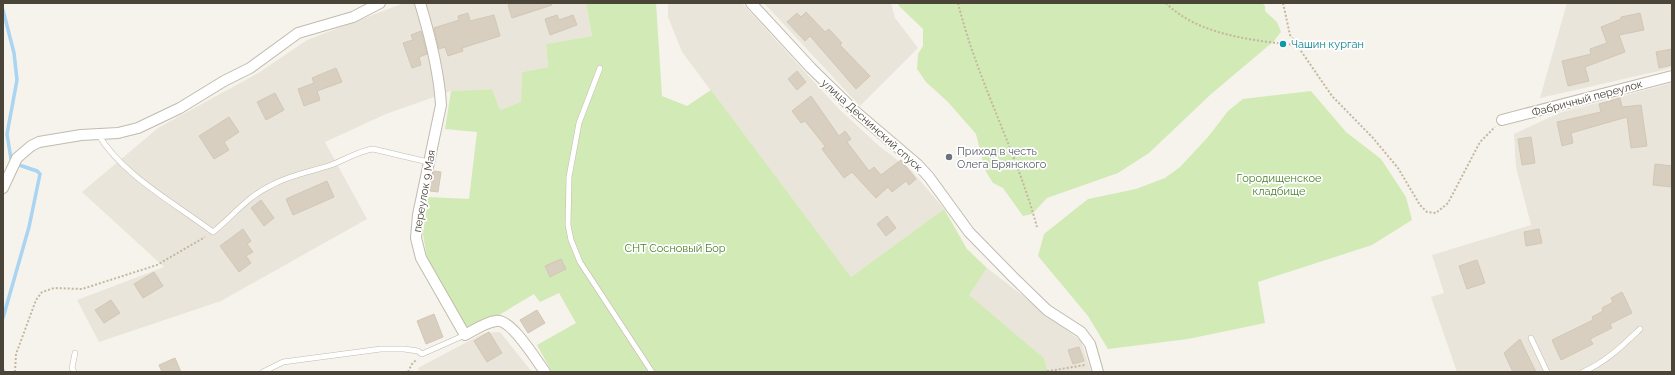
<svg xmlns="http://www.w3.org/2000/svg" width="1675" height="375" font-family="Raleway,sans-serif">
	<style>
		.residential { fill: #eae5da }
		.green { fill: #d2eab5 }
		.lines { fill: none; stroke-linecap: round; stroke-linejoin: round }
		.stream { stroke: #a9d4f2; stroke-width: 3.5 }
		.building { fill: #d8cfc1; stroke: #d3c7b4 }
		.lane-casing { stroke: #c2bbae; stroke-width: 6 }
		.street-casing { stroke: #c2bbae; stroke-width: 12 }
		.path { stroke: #c4b79f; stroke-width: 2; stroke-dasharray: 2 2; stroke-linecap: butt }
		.lane { stroke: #fff; stroke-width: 5 }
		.street { stroke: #fff; stroke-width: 10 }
		.culture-dot { fill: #0f9aa8; stroke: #fff; stroke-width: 1.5 }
		.worship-dot { fill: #6b7280; stroke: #fff; stroke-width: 1.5 }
		.labels { text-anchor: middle; stroke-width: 3.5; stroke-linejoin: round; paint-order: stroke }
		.culture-label { font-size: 11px; fill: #0d838f; stroke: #fff; text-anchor: start }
		.street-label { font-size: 11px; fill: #4b4439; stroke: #fff }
		.worship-label { font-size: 11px; fill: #5b616d; stroke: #fff; text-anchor: start }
		.park-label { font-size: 11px; fill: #4a7f2a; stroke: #fff }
	</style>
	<rect width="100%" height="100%" fill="#f6f3ec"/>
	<g class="residential">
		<polygon points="404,3 586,3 592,36 546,44 548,67 522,72 521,102 500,110 492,89 451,91 386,114 325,142 367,219 221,301 99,342 77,300 164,267 82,192 158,128 260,72 307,40"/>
		<polygon points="668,3 742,3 838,108 879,146 912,171 944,209 851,277 682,52 668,17"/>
		<polygon points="764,3 891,3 895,18 918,48 860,106"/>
		<polygon points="1567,3 1672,3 1672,68 1540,98"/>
		<polygon points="1672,83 1672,372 1457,372 1431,297 1444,293 1432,255 1531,225 1516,167 1514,134 1559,113"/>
		<polygon points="987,268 1081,341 1091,372 1048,372 1044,358 968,295"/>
		<polygon points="500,332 532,372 420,372 418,368 484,333"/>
	</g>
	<g class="green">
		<polygon points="586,3 656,3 662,96 687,106 711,90 851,277 944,209 967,249 987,268 969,295 1044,358 1048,372 552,372 537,345 576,323 559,293 540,302 534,294 499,315 466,328 459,322 427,258 423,234 428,197 469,199 477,132 445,129 451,91 492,89 500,110 521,102 522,72 548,67 546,44 592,36"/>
		<polygon points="898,3 1262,3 1265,6 1265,11 1277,22 1281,32 1273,42 1210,95 1149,153 1118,173 1047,198 1032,214 1023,216 1003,188 993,183 985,170 976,134 948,102 926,82 917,69 918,54 923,46 923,29 899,6"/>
		<polygon points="1311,91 1346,132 1381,159 1406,197 1412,220 1372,245 1258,282 1265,323 1188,339 1108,349 1088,316 1038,256 1044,234 1088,199 1136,189 1165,178 1180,167 1208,137 1228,111 1243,99"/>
	</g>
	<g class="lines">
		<g class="stream">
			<polyline points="3,10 14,53 17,80 7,134 11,159"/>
			<polyline points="3,318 29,227 40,174 37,171 19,165"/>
			<polyline points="3,370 4,372"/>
		</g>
	</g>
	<g class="building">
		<polygon points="513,3 551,3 552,5 512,18 508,5"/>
		<polygon points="806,12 825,32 829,29 842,43 840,45 870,76 856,89 810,36 805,41 787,22 797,13 801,17"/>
		<polygon points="468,13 470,21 494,15 500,36 462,48 463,51 448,56 445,47 439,49 434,28 459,20 458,16"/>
		<polygon points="1640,13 1644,30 1619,35 1625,52 1585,67 1589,81 1568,86 1562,61 1591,54 1590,49 1607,43 1601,27 1621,19 1621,17"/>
		<polygon points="557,15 559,20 573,15 577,25 550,35 545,19"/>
		<polygon points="421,31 427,54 419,57 421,65 412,68 403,43 413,40 411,35"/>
		<polygon points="1672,49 1672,65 1659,68 1656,52"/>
		<polygon points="336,68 342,82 317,91 320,100 304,106 298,89 314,83 312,78"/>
		<polygon points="797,71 806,82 797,90 788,79"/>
		<polygon points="275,93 284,110 266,120 257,102"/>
		<polygon points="811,96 839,136 845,131 851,139 847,142 869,171 874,167 881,175 901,160 916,179 909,185 906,181 892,192 888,187 876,198 852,172 844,178 822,149 825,146 805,121 801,123 792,111"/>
		<polygon points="1620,98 1622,107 1641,105 1647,146 1631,148 1627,117 1571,133 1573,143 1562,146 1557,122 1601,112 1599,104"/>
		<polygon points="229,117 239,132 224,142 229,150 214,159 199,136"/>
		<polygon points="1531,137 1535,163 1522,165 1518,139"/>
		<polygon points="1655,164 1672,166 1672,187 1653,185"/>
		<polygon points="434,171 441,172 438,192 430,191"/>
		<polygon points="327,181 334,197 293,215 286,199"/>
		<polygon points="261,200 274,218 264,226 251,208"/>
		<polygon points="887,216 896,228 886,236 877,224"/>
		<polygon points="243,229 251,241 247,244 253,252 246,256 251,263 239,272 220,246"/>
		<polygon points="1539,229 1542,243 1526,246 1524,232"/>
		<polygon points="561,259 566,269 550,277 545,266"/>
		<polygon points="1477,260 1485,283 1467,289 1459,266"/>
		<polygon points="154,272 163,286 143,298 134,284"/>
		<polygon points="1622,292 1632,313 1610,324 1612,328 1590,339 1593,344 1561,360 1552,340 1593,320 1592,317 1603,311 1602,308 1613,302 1611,298"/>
		<polygon points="111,300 120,313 104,323 95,310"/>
		<polygon points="537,310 545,323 528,333 520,320"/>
		<polygon points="434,314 443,337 426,344 417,321"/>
		<polygon points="489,332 502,353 487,362 474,341"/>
		<polygon points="1520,339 1536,372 1513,372 1504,353"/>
		<polygon points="1079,347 1084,361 1073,364 1068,350"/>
		<polygon points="175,358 181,372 162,372 159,365"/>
	</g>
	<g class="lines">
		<g class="lane-casing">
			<g id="lane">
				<polyline points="600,68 579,123 569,177 568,225 571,240 580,262 652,372"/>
				<path d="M98 134C122 175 176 204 213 232 232 217 247 197 270 186 289 175 310 172 331 165 345 160 358 151 373 149L428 162"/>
				<polyline points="1531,338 1547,372"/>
				<polyline points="74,372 72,368 75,353"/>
				<polyline points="263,372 283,362 381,349 404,349 418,351 422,354 465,335"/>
				<path d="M1583 372C1606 362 1622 346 1640 329"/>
			</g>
		</g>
		<g class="street-casing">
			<g id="street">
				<path d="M420 3C430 36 439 70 441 105L418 215 416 238 421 258 465 335C474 330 486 322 496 321 511 318 536 360 545 372"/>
				<polyline points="751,3 811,68 856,112 917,164 929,177 969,232 1013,277 1047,310 1081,332 1090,344 1098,372"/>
				<polyline points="1502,120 1672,76"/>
				<polyline points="3,188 17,158 31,146 39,142 81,135 118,133 138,128 180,108 224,81 250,68 298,33 353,17 380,3"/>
			</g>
		</g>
		<g class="path">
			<path d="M958 3C977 80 1016 150 1037 227"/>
			<path d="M1166 3C1197 35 1255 41 1297 45"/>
			<polyline points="1283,3 1290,35 1332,96 1373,138 1398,168 1420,205 1427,212 1436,213 1448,203 1480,142 1495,127"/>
			<polyline points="15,372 16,354 36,300 42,292 54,288 82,289 157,265 205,237"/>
			<polyline points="408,372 412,364 417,359"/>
			<polyline points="1043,372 1085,365"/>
		</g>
		<use href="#lane" class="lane"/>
		<use href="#street" class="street"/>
	</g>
	<circle class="culture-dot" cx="1283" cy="44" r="4"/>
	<circle class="worship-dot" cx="949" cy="157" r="4"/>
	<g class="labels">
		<g class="culture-label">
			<text x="1291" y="48">Чашин курган</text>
		</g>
		<g class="street-label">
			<text transform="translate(1587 98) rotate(-15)" y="4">Фабричный переулок</text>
			<text transform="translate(872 125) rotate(42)" y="4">улица Деснинский спуск</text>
			<text transform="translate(424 191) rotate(-80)" y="4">переулок 9 Мая</text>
		</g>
		<g class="worship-label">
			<text x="957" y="155">Приход в честь<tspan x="957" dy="13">Олега Брянского</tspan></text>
		</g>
		<g class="park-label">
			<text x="1279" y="182">Городищенское<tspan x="1279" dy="13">кладбище</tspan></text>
			<text x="675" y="252">СНТ Сосновый Бор</text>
		</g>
	</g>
	<rect width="1675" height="375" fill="none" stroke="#4b4439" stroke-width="8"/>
</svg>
